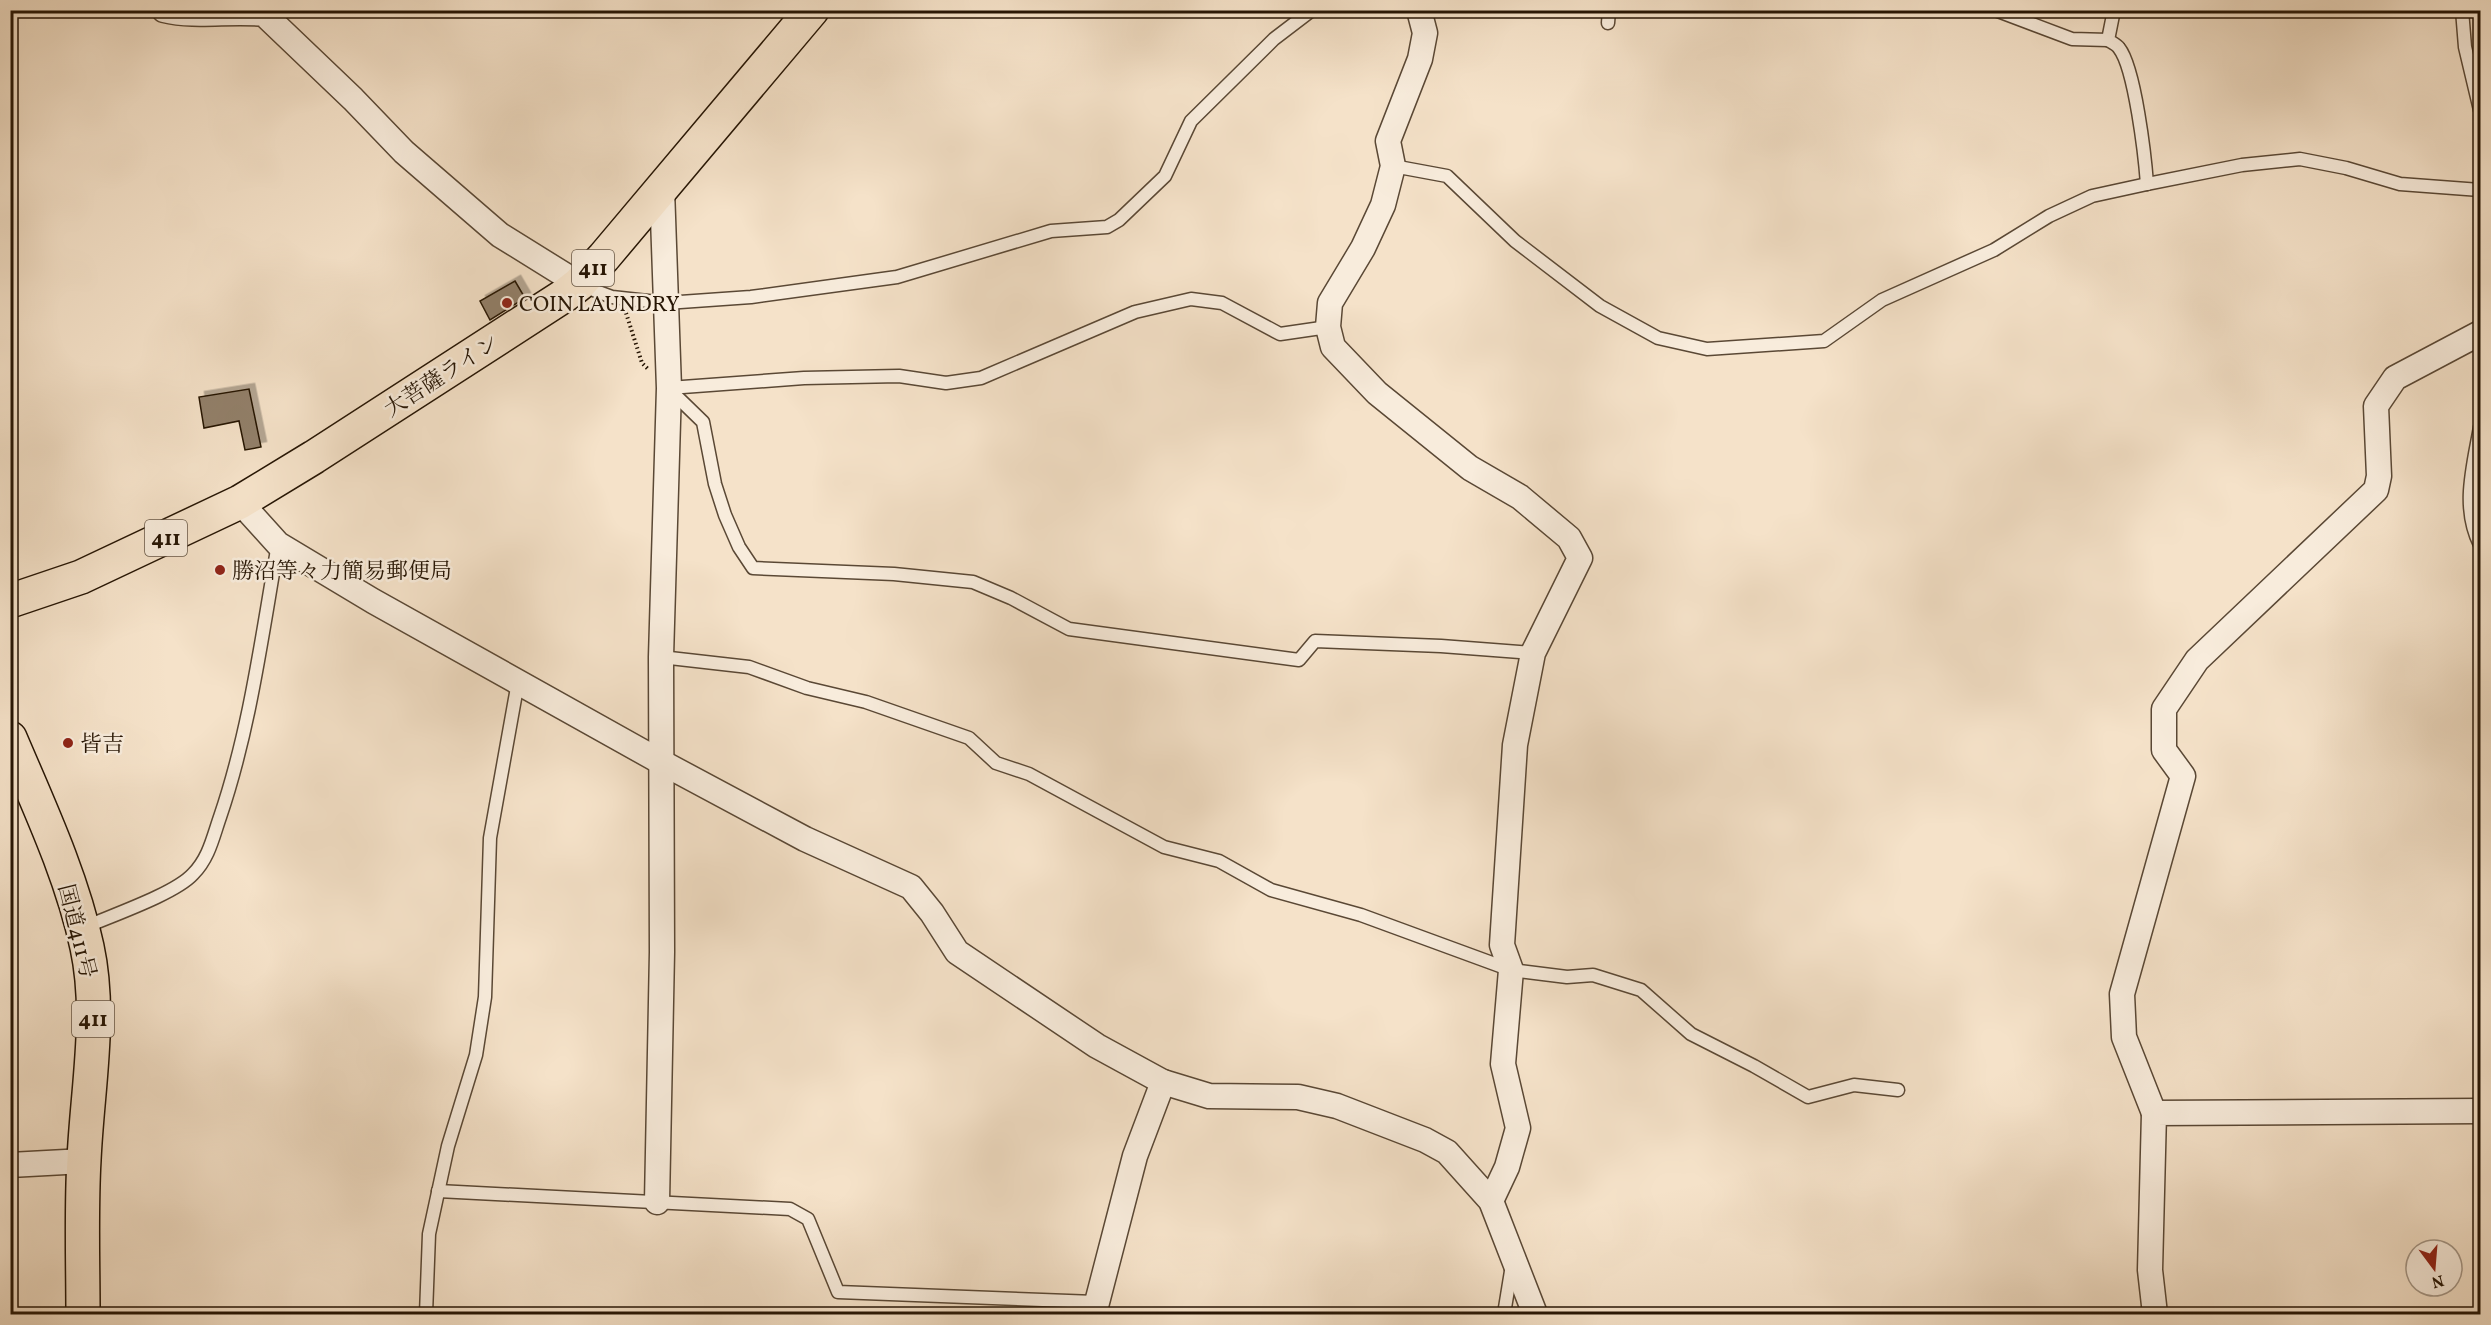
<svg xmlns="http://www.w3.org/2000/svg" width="2491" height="1325" font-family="Vollkorn,'Noto Serif JP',serif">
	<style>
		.building { fill: #92806a; stroke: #261504; stroke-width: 1.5; filter: url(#shadow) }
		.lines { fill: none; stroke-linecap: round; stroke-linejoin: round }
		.service-casing { stroke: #5a4835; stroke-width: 15 }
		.minor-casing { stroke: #5a4835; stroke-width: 27 }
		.trunk-casing { stroke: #261504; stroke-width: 36 }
		.path { stroke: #261504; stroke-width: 4; stroke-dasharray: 1.5 3; stroke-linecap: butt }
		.service { stroke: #f8ecdc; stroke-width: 12 }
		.minor { stroke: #f8ecdc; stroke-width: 24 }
		.trunk { stroke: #f5e2c9; stroke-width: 33 }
		.poi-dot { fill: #8f2418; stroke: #f8ecdc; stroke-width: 2 }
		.labels { text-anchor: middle; stroke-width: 5; stroke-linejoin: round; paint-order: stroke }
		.shield { fill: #f8ecdc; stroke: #655645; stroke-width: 1.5 }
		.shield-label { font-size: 21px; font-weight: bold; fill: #261504 }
		.poi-label { font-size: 22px; fill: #261504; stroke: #f8ecdc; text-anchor: start }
		.street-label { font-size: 22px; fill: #261504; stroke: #f8ecdc }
	</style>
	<defs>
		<filter id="shadow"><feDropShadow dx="5.5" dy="-5.5" stdDeviation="0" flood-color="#0004"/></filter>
	</defs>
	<rect width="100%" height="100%" fill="#f5e2c9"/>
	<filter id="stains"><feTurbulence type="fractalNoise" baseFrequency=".00333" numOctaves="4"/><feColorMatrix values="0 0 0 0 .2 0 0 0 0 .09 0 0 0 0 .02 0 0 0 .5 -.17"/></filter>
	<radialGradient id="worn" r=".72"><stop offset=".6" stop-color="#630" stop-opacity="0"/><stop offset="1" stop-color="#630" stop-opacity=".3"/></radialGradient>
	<g class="building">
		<polygon points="515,281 525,298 490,320 480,301"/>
		<polygon points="249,389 261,447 245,450 239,421 204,428 199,397"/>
	</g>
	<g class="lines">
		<g class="service-casing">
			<g id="service">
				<polyline points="1995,10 2072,39 2108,40"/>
				<path d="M2114 10 2108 40C2111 42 2117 45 2119 48 2135 68 2145 157 2147 184"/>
				<polyline points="2462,10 2465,47 2480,110"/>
				<polyline points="1608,23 1609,10"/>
				<polyline points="1393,166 1447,176 1515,241 1600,306 1658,338 1707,349 1824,341 1882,300 1994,250 2049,216 2092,196 2147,184 2242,165 2300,159 2346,168 2400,184 2480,190"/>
				<polyline points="580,285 612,297 666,303 751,297 897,277 1051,231 1107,227 1119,220 1165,176 1191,121 1274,39 1312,10"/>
				<polyline points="669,388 804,378 899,376 946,383 981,378 1135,312 1191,299 1222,303 1280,334 1328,327"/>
				<polyline points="669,389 703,422 715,484 725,515 739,547 753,568 894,574 973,582 1011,598 1069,629 1299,660 1315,641 1441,646 1533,653"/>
				<path d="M2480 427C2473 467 2461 507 2480 545"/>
				<polyline points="661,657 749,667 807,688 866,702 969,738 996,763 1029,774 1164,847 1219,861 1271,890 1361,915 1511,970 1567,977 1593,975 1641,990 1691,1034 1754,1066 1808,1097 1854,1085 1898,1090"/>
				<path d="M83 928C110 916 175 894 193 874 209 858 213 837 220 817 250 729 262 635 278 544"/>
				<polyline points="438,1191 790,1209 808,1219 838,1292 1095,1302"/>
				<polyline points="426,1314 429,1234 448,1146 476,1055 485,997 490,838 518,682"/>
				<polyline points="1504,1314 1512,1265"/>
			</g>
		</g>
		<g class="minor-casing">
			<g id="minor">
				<path d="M164 10C197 18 231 10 264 14L353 99 404 152 500 235 579 284"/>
				<polyline points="1419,10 1425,33 1420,59 1388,141 1393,166 1383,205 1363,248 1330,303 1328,327 1333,347 1377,393 1470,468 1520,497 1569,538 1580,558 1533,653 1515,745 1502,945 1511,970 1503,1064 1518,1128 1507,1167 1491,1201"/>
				<polyline points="240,502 278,544 373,601 661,762 805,839 911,887 932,913 957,952 1097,1046 1163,1082 1209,1096 1298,1097 1337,1106 1425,1140 1447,1152 1491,1201 1535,1314"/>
				<polyline points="2154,1113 2124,1037 2122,994 2183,776 2164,750 2164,709 2197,660 2376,490 2379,476 2376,406 2395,378 2480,333"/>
				<polyline points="10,1165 84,1161"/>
				<polyline points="657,1202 662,952 661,657 669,388 662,189"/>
				<polyline points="1094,1314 1135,1156 1163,1082"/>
				<polyline points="2155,1314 2150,1270 2154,1113 2480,1111"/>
			</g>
		</g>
		<g class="trunk-casing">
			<g id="trunk">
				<polyline points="10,601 81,577 240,502 314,457 565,295 579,284 604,257 812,10"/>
				<path d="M10 738C38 804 72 876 87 947 102 1016 87 1090 84 1160 81 1211 83 1263 83 1314"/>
			</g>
		</g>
		<polyline class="path" points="626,313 642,363 648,369"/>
		<use href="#service" class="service"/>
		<use href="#minor" class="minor"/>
		<use href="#trunk" class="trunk"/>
	</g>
	<g class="poi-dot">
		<circle cx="507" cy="303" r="6"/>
		<circle cx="220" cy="570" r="6"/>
		<circle cx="68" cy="743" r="6"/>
	</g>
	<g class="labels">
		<g class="shield">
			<rect x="572" y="250" width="42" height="36" rx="4.5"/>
			<rect x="145" y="520" width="42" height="36" rx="4.5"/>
			<rect x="72" y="1001" width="42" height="36" rx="4.5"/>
		</g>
		<g class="shield-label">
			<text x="593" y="275">411</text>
			<text x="166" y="545">411</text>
			<text x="93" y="1026">411</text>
		</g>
		<g class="poi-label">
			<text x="519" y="311">COIN LAUNDRY</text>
			<text x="232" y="578">勝沼等々力簡易郵便局</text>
			<text x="80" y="751">皆吉</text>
		</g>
		<g class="street-label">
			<text transform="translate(441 375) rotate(-33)" y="8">大菩薩ライン</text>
			<text transform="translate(78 931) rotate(76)" y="8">国道411号</text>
		</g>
	</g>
	<rect width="2491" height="1325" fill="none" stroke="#f5e2c9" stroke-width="36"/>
	<rect x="12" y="12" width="2467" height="1301" fill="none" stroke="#261504" stroke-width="3"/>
	<rect x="18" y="18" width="2455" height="1289" fill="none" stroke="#261504" stroke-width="1.5"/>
	<g transform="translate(2434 1268) rotate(164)"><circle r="28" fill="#f8ecdc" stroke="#a49686" stroke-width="1.5"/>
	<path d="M0-4.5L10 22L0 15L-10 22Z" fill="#8f2418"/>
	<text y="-9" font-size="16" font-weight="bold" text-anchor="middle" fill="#261504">N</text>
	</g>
	<rect width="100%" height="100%" filter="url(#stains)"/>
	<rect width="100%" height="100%" fill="url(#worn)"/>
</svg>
